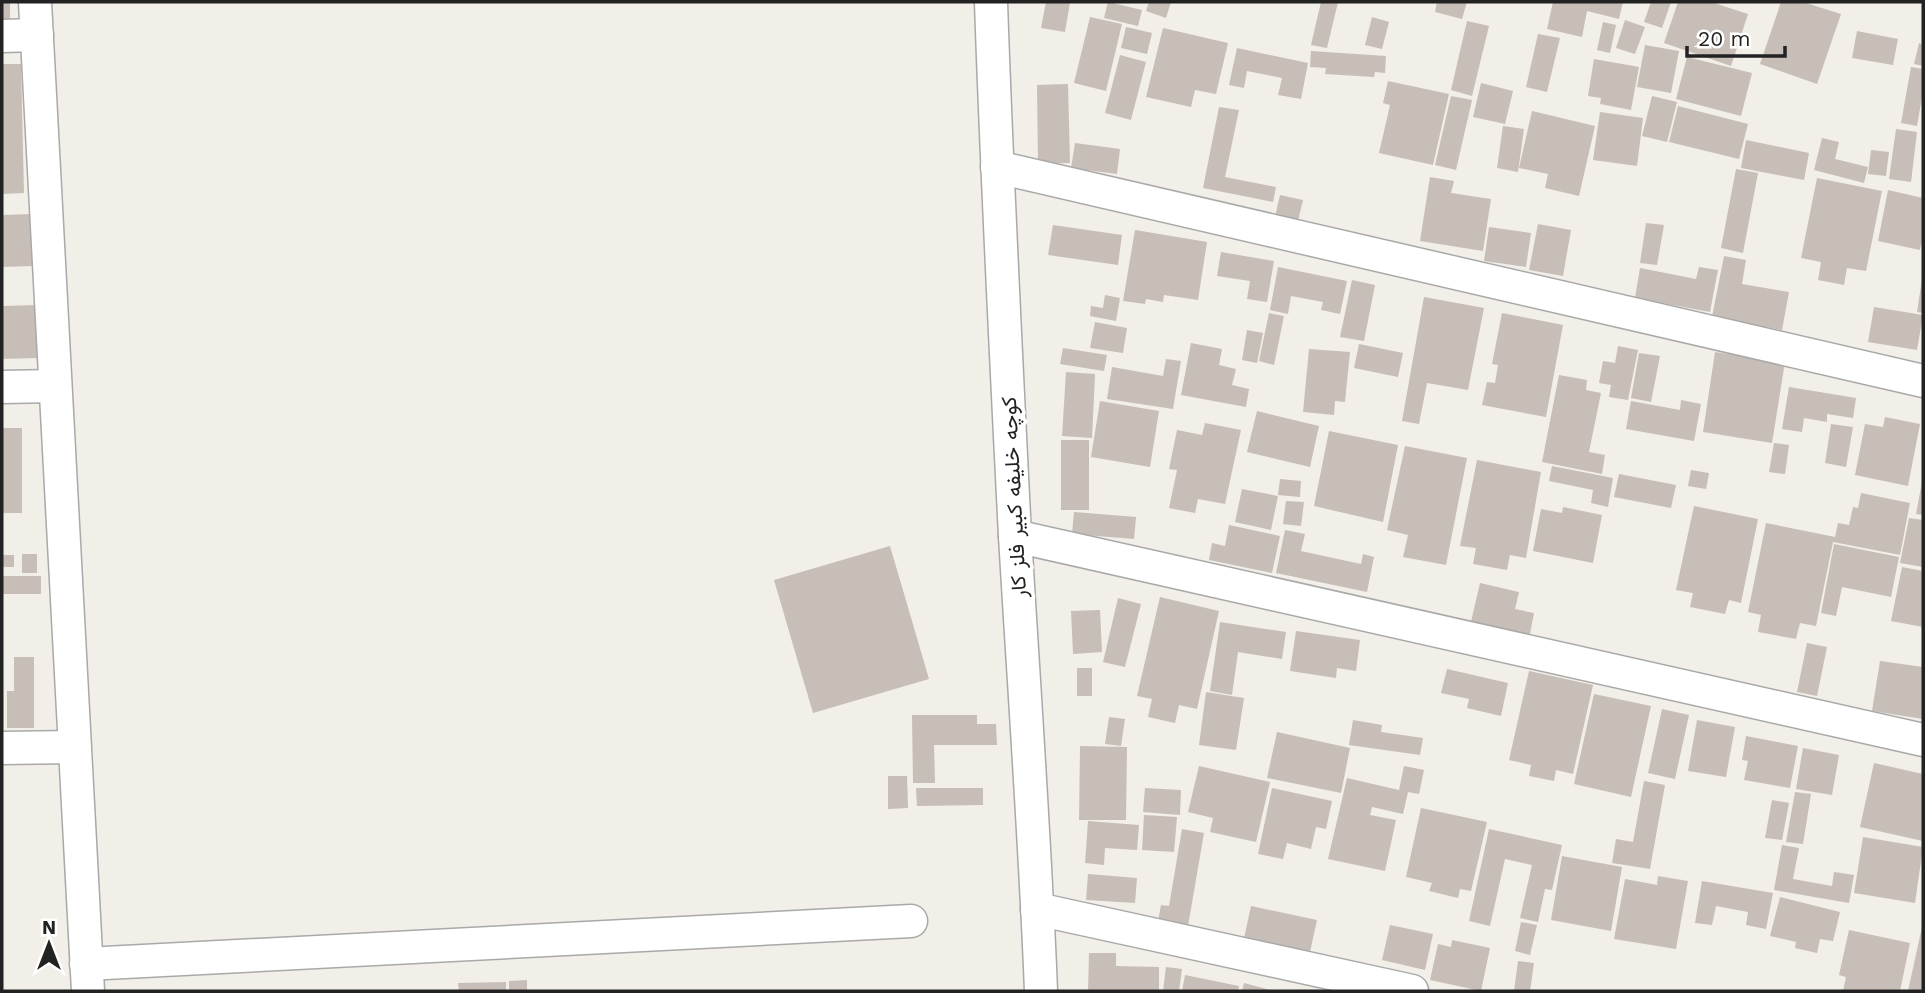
<svg xmlns="http://www.w3.org/2000/svg" width="1925" height="993" font-family="'Work Sans',Vazirmatn,sans-serif">
	<style>
		.building { fill: #c7beb7 }
		.lines { fill: none; stroke-linecap: round; stroke-linejoin: round }
		.minor-casing { stroke: #a9a9a9; stroke-width: 35 }
		.minor { stroke: #fff; stroke-width: 32 }
		.labels { text-anchor: middle; stroke-width: 7; stroke-linejoin: round; paint-order: stroke }
		.street-label { font-size: 21px; fill: #222; stroke: #fff }
	</style>
	<rect width="100%" height="100%" fill="#f2eee8"/>
	<g class="building">
		<rect x="2" y="2" width="8" height="20"/>
		<polygon points="1046,2 1070,2 1065,32 1041,28"/>
		<polygon points="1108,2 1142,10 1138,26 1104,18"/>
		<polygon points="1149,2 1171,2 1166,18 1146,11"/>
		<polygon points="1321,2 1338,2 1327,48 1311,45"/>
		<polygon points="1437,2 1467,2 1462,19 1435,12"/>
		<polygon points="1553,2 1623,2 1619,19 1587,11 1582,37 1547,29"/>
		<polygon points="1651,2 1671,2 1662,28 1644,22"/>
		<polygon points="1678,2 1711,2 1748,14 1731,66 1664,43"/>
		<polygon points="1781,2 1803,2 1841,14 1817,84 1760,64"/>
		<polygon points="1090,17 1122,24 1106,91 1074,83"/>
		<polygon points="1372,17 1389,22 1382,49 1365,45"/>
		<polygon points="1625,20 1645,27 1635,54 1616,48"/>
		<polygon points="1467,21 1489,26 1472,96 1451,90"/>
		<polygon points="1603,22 1616,25 1610,53 1597,50"/>
		<polygon points="1126,27 1152,33 1147,54 1121,48"/>
		<polygon points="1163,28 1228,43 1216,94 1195,90 1191,107 1146,97"/>
		<polygon points="1857,31 1898,39 1893,65 1852,58"/>
		<polygon points="1538,34 1560,38 1547,92 1526,87"/>
		<polygon points="1919,43 1923,45 1923,66 1914,64"/>
		<polygon points="1645,45 1679,51 1671,93 1637,87"/>
		<polygon points="1237,48 1308,63 1301,99 1278,95 1282,78 1247,71 1244,88 1229,85"/>
		<polygon points="1311,51 1386,56 1385,73 1375,72 1374,77 1325,74 1326,68 1310,67"/>
		<polygon points="1120,55 1146,62 1131,120 1105,113"/>
		<polygon points="1687,57 1752,73 1741,116 1676,99"/>
		<polygon points="1594,59 1639,67 1631,110 1600,104 1601,98 1588,96"/>
		<polygon points="2,64 21,64 24,193 2,194"/>
		<polygon points="1911,67 1923,69 1923,91 1917,126 1901,123"/>
		<polygon points="1388,81 1449,94 1433,165 1379,153 1390,105 1383,103"/>
		<polygon points="1481,83 1513,91 1505,124 1473,117"/>
		<polygon points="1068,84 1070,163 1038,164 1037,85"/>
		<polygon points="1451,96 1472,100 1456,170 1435,165"/>
		<polygon points="1652,96 1677,102 1667,142 1642,136"/>
		<polygon points="1678,106 1748,124 1739,159 1669,142"/>
		<polygon points="1219,107 1239,110 1225,177 1276,187 1273,202 1203,188"/>
		<polygon points="1532,111 1595,126 1579,196 1545,188 1548,174 1519,168"/>
		<polygon points="1600,112 1643,118 1637,166 1593,160"/>
		<polygon points="1503,126 1524,129 1518,172 1497,168"/>
		<polygon points="1896,129 1917,132 1911,182 1889,179"/>
		<polygon points="1822,138 1839,142 1835,159 1868,167 1864,183 1814,170"/>
		<polygon points="1746,140 1809,153 1804,180 1741,168"/>
		<polygon points="1075,143 1120,149 1117,174 1071,168"/>
		<polygon points="1871,150 1889,152 1886,176 1868,174"/>
		<polygon points="1736,169 1758,173 1743,253 1721,248"/>
		<polygon points="1430,177 1454,181 1451,193 1491,199 1483,251 1420,241"/>
		<polygon points="1817,178 1882,191 1866,271 1847,268 1844,285 1818,280 1821,262 1801,258"/>
		<polygon points="1888,190 1923,198 1923,244 1921,244 1920,250 1878,241"/>
		<polygon points="1280,195 1303,200 1297,225 1274,221"/>
		<polygon points="32,214 33,266 2,267 2,215"/>
		<polygon points="1646,223 1664,225 1657,265 1640,263"/>
		<polygon points="1538,224 1571,230 1563,276 1529,270"/>
		<polygon points="1053,225 1122,235 1118,265 1048,255"/>
		<polygon points="1489,227 1531,233 1526,267 1484,261"/>
		<polygon points="1135,230 1207,242 1198,300 1164,295 1163,302 1146,299 1145,304 1123,301"/>
		<polygon points="1221,252 1274,261 1267,302 1247,299 1250,281 1217,276"/>
		<polygon points="1724,256 1746,260 1742,284 1789,292 1782,330 1712,317"/>
		<polygon points="1278,267 1347,281 1340,314 1321,310 1323,302 1291,296 1288,314 1270,310"/>
		<polygon points="1699,267 1718,270 1710,312 1635,298 1640,268 1696,279"/>
		<polygon points="1922,279 1923,279 1923,313 1917,312"/>
		<polygon points="1352,280 1375,285 1364,341 1340,337"/>
		<polygon points="1105,295 1120,298 1116,321 1090,316 1091,306 1103,308"/>
		<polygon points="1424,297 1484,308 1468,390 1427,383 1419,424 1402,421"/>
		<polygon points="36,305 37,358 2,359 2,306"/>
		<polygon points="1874,307 1923,315 1917,350 1868,342"/>
		<polygon points="1269,313 1284,316 1274,365 1259,361"/>
		<polygon points="1502,313 1563,325 1546,417 1482,405 1487,382 1495,383 1498,365 1492,364"/>
		<polygon points="1095,322 1127,328 1123,353 1090,348"/>
		<polygon points="1247,330 1263,333 1257,363 1242,360"/>
		<polygon points="1191,343 1222,349 1219,365 1236,369 1232,385 1249,389 1246,407 1181,395"/>
		<polygon points="1359,344 1403,353 1398,377 1354,368"/>
		<polygon points="1618,346 1638,350 1628,400 1609,397 1611,385 1599,383 1603,361 1615,363"/>
		<polygon points="1063,348 1107,355 1104,371 1060,364"/>
		<polygon points="1309,349 1350,352 1345,402 1335,401 1334,415 1303,412"/>
		<polygon points="1715,352 1785,362 1772,443 1703,432"/>
		<polygon points="1639,353 1660,356 1651,402 1631,398"/>
		<polygon points="1166,359 1181,361 1173,409 1107,399 1112,367 1163,376"/>
		<polygon points="1066,372 1095,374 1092,438 1062,436"/>
		<polygon points="1559,375 1587,380 1586,390 1601,393 1589,452 1605,455 1602,474 1542,462"/>
		<polygon points="1789,387 1856,398 1853,418 1827,414 1827,422 1804,418 1802,432 1782,429"/>
		<polygon points="1681,400 1701,404 1694,441 1626,429 1631,401 1680,410"/>
		<polygon points="1100,401 1159,411 1150,467 1091,457"/>
		<polygon points="1257,411 1319,426 1310,467 1247,452"/>
		<polygon points="1885,417 1920,424 1908,486 1855,475 1865,424 1883,427"/>
		<polygon points="1205,423 1241,430 1225,504 1198,499 1195,513 1169,508 1177,470 1169,469 1177,430 1202,435"/>
		<polygon points="1831,424 1853,427 1846,467 1825,463"/>
		<rect x="2" y="428" width="20" height="85"/>
		<polygon points="1329,431 1398,445 1383,522 1314,506"/>
		<rect x="1061" y="440" width="28" height="70"/>
		<polygon points="1774,443 1789,445 1785,474 1769,472"/>
		<polygon points="1405,446 1467,458 1446,565 1403,557 1408,535 1387,530"/>
		<polygon points="1477,460 1541,472 1526,558 1510,555 1507,570 1473,564 1476,548 1460,546"/>
		<polygon points="1552,466 1613,478 1608,507 1591,503 1593,490 1549,481"/>
		<polygon points="1691,470 1709,473 1706,489 1688,486"/>
		<polygon points="1619,474 1676,485 1671,508 1614,497"/>
		<polygon points="1280,479 1301,481 1300,497 1278,495"/>
		<polygon points="1922,482 1923,483 1923,515 1916,514"/>
		<polygon points="1242,489 1278,496 1271,530 1235,522"/>
		<polygon points="1861,493 1910,503 1900,555 1833,542 1816,626 1800,623 1796,639 1758,632 1761,615 1748,612 1766,523 1835,537 1838,523 1849,525 1853,507 1858,508"/>
		<polygon points="1286,501 1304,502 1301,526 1283,524"/>
		<polygon points="1694,506 1758,519 1741,603 1729,600 1725,614 1690,607 1693,593 1676,590"/>
		<polygon points="1563,507 1602,515 1593,563 1533,551 1541,509 1562,513"/>
		<polygon points="1074,512 1136,517 1134,539 1072,534"/>
		<polygon points="1909,518 1923,520 1923,567 1900,563"/>
		<polygon points="1229,525 1280,536 1272,573 1209,560 1212,543 1225,546"/>
		<polygon points="1285,530 1305,534 1301,551 1361,564 1363,554 1374,557 1367,592 1276,573"/>
		<polygon points="1834,544 1899,557 1891,597 1842,587 1836,616 1821,613"/>
		<polygon points="890,546 929,679 813,713 774,580"/>
		<rect x="22" y="554" width="15" height="19"/>
		<rect x="2" y="555" width="12" height="12"/>
		<polygon points="1902,567 1923,571 1923,627 1891,621"/>
		<rect x="2" y="576" width="39" height="18"/>
		<polygon points="1480,583 1519,592 1515,609 1534,613 1529,639 1470,626"/>
		<polygon points="1160,597 1219,611 1197,709 1179,705 1175,723 1148,717 1152,699 1137,696"/>
		<polygon points="1118,598 1141,604 1125,667 1103,662"/>
		<polygon points="1100,610 1102,652 1073,654 1071,611"/>
		<polygon points="1220,622 1286,632 1282,659 1238,652 1232,695 1210,691"/>
		<polygon points="1296,631 1360,640 1356,671 1337,668 1336,678 1290,671"/>
		<polygon points="1807,643 1827,647 1817,696 1797,692"/>
		<polygon points="14,657 34,657 34,728 7,728 7,691 14,691"/>
		<polygon points="1880,661 1923,667 1923,719 1872,711"/>
		<rect x="1077" y="668" width="15" height="28"/>
		<polygon points="1447,669 1508,683 1501,716 1467,708 1469,699 1441,693"/>
		<polygon points="1529,671 1593,685 1573,774 1556,770 1554,781 1529,776 1531,765 1509,760"/>
		<polygon points="1206,692 1244,698 1236,750 1199,745"/>
		<polygon points="1594,694 1651,706 1631,797 1574,784"/>
		<polygon points="1662,709 1689,715 1675,779 1648,773"/>
		<polygon points="912,715 977,715 977,724 996,724 997,745 934,745 935,783 913,783"/>
		<polygon points="1109,717 1125,719 1121,746 1105,744"/>
		<polygon points="1353,720 1382,725 1381,732 1423,738 1420,755 1349,745"/>
		<polygon points="1697,720 1735,727 1726,777 1688,771"/>
		<polygon points="1277,732 1350,748 1341,793 1267,778"/>
		<polygon points="1746,736 1798,746 1790,788 1744,780 1748,761 1742,760"/>
		<polygon points="1080,746 1127,747 1126,820 1079,820"/>
		<polygon points="1803,748 1839,755 1832,795 1796,789"/>
		<polygon points="1874,763 1923,774 1923,841 1860,827"/>
		<polygon points="1199,766 1270,782 1256,842 1210,832 1213,818 1188,812"/>
		<polygon points="1404,766 1424,770 1419,794 1408,792 1403,814 1372,807 1370,815 1396,820 1385,871 1328,859 1347,778 1399,790"/>
		<polygon points="888,776 907,776 908,808 888,809"/>
		<polygon points="1644,781 1665,785 1650,869 1612,863 1616,839 1633,842"/>
		<polygon points="916,788 983,788 983,805 917,806"/>
		<polygon points="1145,788 1181,790 1180,815 1143,812"/>
		<polygon points="1272,788 1332,801 1326,829 1316,827 1311,849 1287,843 1283,859 1258,854"/>
		<polygon points="1795,792 1811,794 1803,844 1786,842"/>
		<polygon points="1772,800 1789,803 1782,840 1765,838"/>
		<polygon points="1421,808 1487,822 1471,891 1460,889 1458,898 1429,891 1432,883 1406,877"/>
		<polygon points="1144,815 1177,817 1174,852 1142,850"/>
		<polygon points="1088,821 1139,825 1137,850 1105,848 1104,865 1085,863"/>
		<polygon points="1182,829 1204,833 1188,926 1158,921 1161,905 1169,906"/>
		<polygon points="1489,829 1562,845 1552,890 1545,889 1538,922 1520,918 1532,865 1505,859 1490,926 1469,921"/>
		<polygon points="1863,837 1923,847 1915,903 1854,893"/>
		<polygon points="1782,845 1799,848 1793,879 1832,886 1834,872 1854,875 1849,903 1774,890"/>
		<polygon points="1562,856 1622,867 1611,931 1551,920"/>
		<polygon points="1088,874 1137,878 1135,903 1086,900"/>
		<polygon points="1658,876 1688,881 1676,949 1614,939 1625,879 1657,885"/>
		<polygon points="1702,881 1773,893 1766,929 1746,925 1748,912 1716,906 1712,925 1695,923"/>
		<polygon points="1780,897 1840,912 1833,941 1820,939 1817,953 1795,948 1796,942 1770,936"/>
		<polygon points="1251,906 1317,920 1310,952 1244,938"/>
		<polygon points="1521,922 1537,925 1530,955 1515,951"/>
		<polygon points="1390,925 1433,934 1425,970 1382,960"/>
		<polygon points="1922,927 1923,991 1908,991"/>
		<polygon points="1849,930 1910,943 1900,991 1843,991 1846,977 1839,975"/>
		<polygon points="1452,940 1490,948 1481,991 1430,980 1438,944 1451,947"/>
		<polygon points="1089,953 1116,953 1116,966 1159,967 1159,991 1088,991"/>
		<polygon points="1518,961 1534,963 1530,991 1514,991"/>
		<polygon points="1166,967 1182,969 1179,991 1163,991"/>
		<polygon points="1185,975 1239,986 1238,991 1182,991"/>
		<polygon points="527,980 527,991 509,991 509,981"/>
		<polygon points="506,982 506,991 459,991 458,983"/>
		<polygon points="1244,983 1270,990 1270,991 1242,991"/>
	</g>
	<g class="lines">
		<g class="minor-casing">
			<g id="minor">
				<polyline points="35,2 88,991"/>
				<path d="M991 2C997 180 1006 358 1015 536 1024 688 1035 839 1041 991"/>
				<polyline points="2,36 37,35"/>
				<polyline points="997,167 1923,381"/>
				<polyline points="2,387 55,386"/>
				<polyline points="1015,536 1923,740"/>
				<polyline points="2,748 74,747"/>
				<polyline points="1037,909 1412,991"/>
				<polyline points="86,964 911,921"/>
			</g>
		</g>
		<use href="#minor" class="minor"/>
	</g>
	<g class="labels">
		<g class="street-label">
			<text transform="translate(1014 497) rotate(-93)" y="7">کوچه خلیفه کبیر فلز کار</text>
		</g>
	</g>
	<rect width="1925" height="993" fill="none" stroke="#222222" stroke-width="7"/>
	<g transform="translate(49 944)" stroke="#ffffff" stroke-width="5" paint-order="stroke">
	<path d="M0-5L12 26L0 18L-12 26Z" fill="#222222"/>
	<text y="-10" font-size="19" font-weight="bold" text-anchor="middle" fill="#222222">N</text>
	</g>
	<path d="M1687 46v10h98v-10" fill="none" stroke="#222222" stroke-width="3.5"/>
	<text x="1698" y="46" font-size="21" fill="#222222" stroke="#ffffff" stroke-width="5" paint-order="stroke">20 m</text>
</svg>
